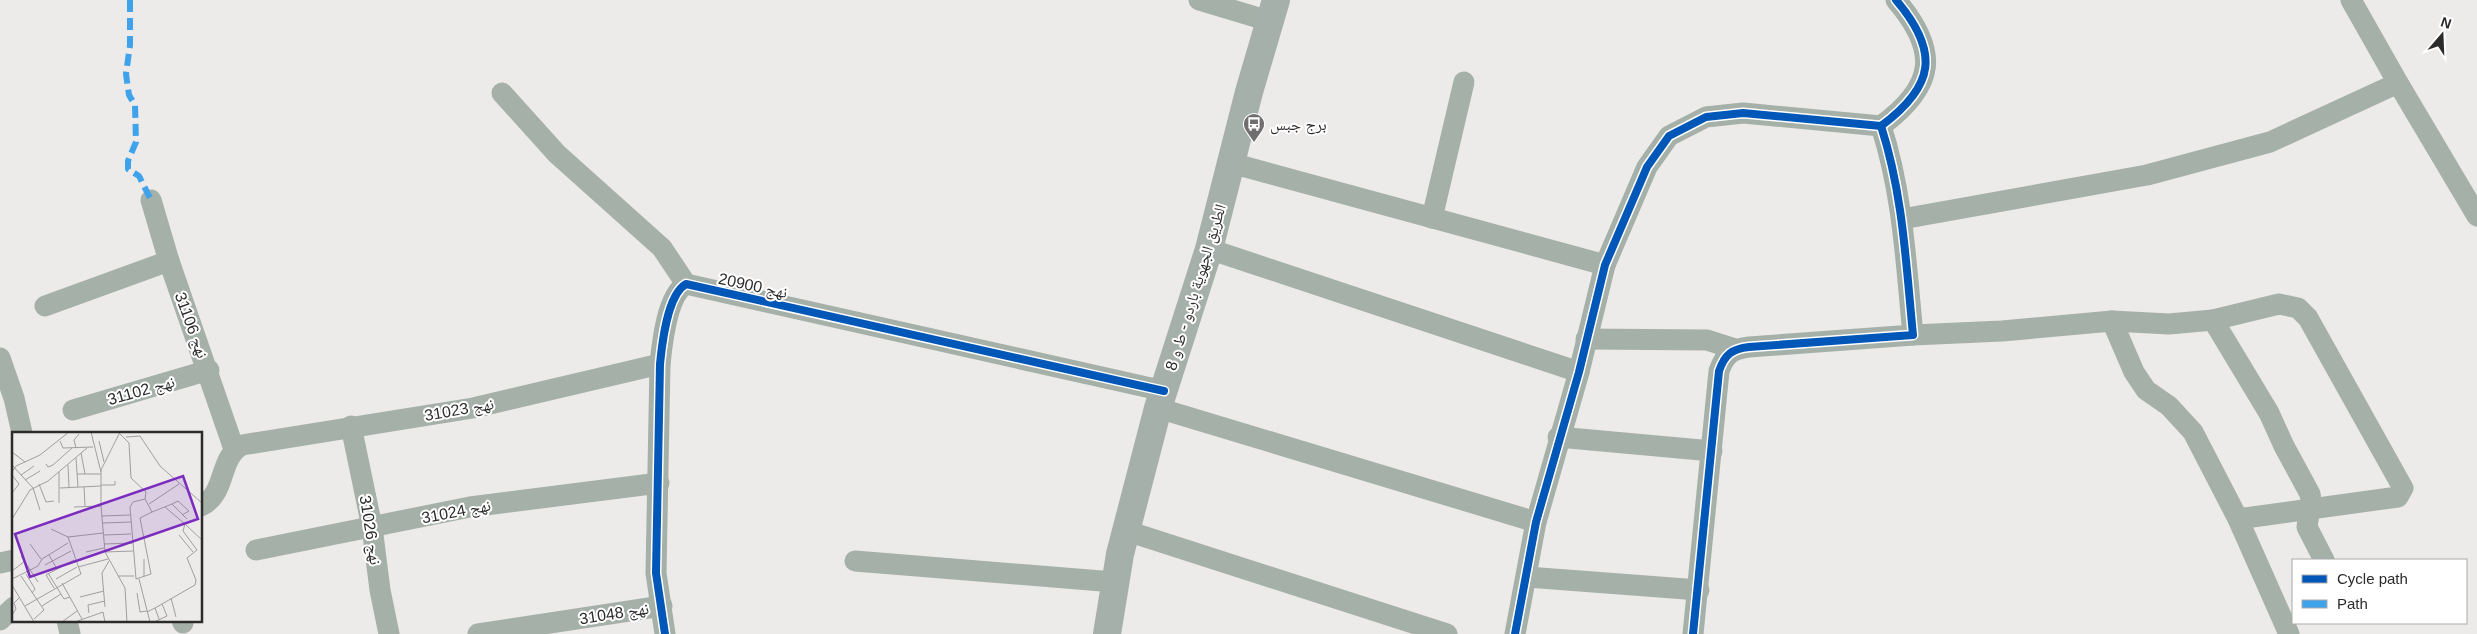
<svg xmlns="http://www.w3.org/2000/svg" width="2477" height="634" font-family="Arial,'Noto Naskh Arabic',sans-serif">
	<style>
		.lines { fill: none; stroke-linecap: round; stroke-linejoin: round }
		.minor { stroke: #a5b0a9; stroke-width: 21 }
		.major { stroke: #a6b0aa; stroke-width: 28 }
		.quiet { stroke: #3ea3eb; stroke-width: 6; stroke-dasharray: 12 6; stroke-linecap: butt }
		.cycleway-casing { stroke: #fff; stroke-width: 11 }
		.cycleway { stroke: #0057b8; stroke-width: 8 }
		.labels { text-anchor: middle; stroke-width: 4; stroke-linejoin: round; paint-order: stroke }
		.poi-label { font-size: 16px; fill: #2c2b2b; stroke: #fff; text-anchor: start }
		.street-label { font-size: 16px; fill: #2c2b2b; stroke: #fff }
		.inset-road { fill: none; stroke: #a09e9e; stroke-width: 1 }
		.view { fill: #7b2cbf; fill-opacity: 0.15; stroke: #7b2cbf; stroke-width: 2.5 }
		.inset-edge { fill: none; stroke: #2c2b2b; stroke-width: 2.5 }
	</style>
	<rect width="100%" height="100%" fill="#edeaea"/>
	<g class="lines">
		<g class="minor">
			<polyline points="1199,0 1269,21"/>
			<polyline points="2351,0 2398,83 2477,216"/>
			<polyline points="502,93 557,154 662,248 686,284"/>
			<polyline points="1231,163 1605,265"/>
			<polyline points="151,200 169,261 234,449"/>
			<polyline points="1432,218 1464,82"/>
			<polyline points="1902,219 2147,175 2270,142 2398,83"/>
			<polyline points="1209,249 1579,372"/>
			<polyline points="45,306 169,261"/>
			<polyline points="2213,320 2279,304 2298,308 2308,318 2403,488 2398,497 2238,519"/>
			<polyline points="2112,321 2134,372 2146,390 2169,406 2193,432 2238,519 2289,634"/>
			<polyline points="1913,335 2002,331 2112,321 2169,324 2213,320 2269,413 2284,446 2310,494 2311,500 2307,527 2324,560"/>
			<polyline points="1586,339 1707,340 1735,349"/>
			<polyline points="0,358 14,398 22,433"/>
			<polyline points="1158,408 1536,522"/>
			<polyline points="73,410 209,370"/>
			<polyline points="351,426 372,527 380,590 389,634"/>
			<polyline points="1558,437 1712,451"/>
			<path d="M201 506C227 494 218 458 242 445L473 408 660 364"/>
			<polyline points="1127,531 1447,634"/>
			<polyline points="256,550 470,507 659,483"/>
			<polyline points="855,561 1114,582"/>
			<polyline points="0,563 14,560"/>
			<polyline points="1527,577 1699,590"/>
			<polyline points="0,620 14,607"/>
			<polyline points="67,620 70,634"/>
			<polyline points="182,620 183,623"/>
			<polyline points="478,634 662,606"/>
			<path d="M665 634 656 573 660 364C662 344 667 295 686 284L1164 391"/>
			<path d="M1515 634 1536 522 1579 372 1605 265 1647 167 1669 136 1706 117 1743 113 1881 126C1935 86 1940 52 1896 0"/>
			<path d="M1693 634 1719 371C1725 354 1732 349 1749 347L1913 335C1906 264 1903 194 1881 126"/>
		</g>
		<polyline class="major" points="1107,634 1120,554 1158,408 1209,249 1249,92 1276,0"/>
		<polyline class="quiet" points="130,0 130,45 126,74 129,95 135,105 136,142 128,161 128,169 139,176 151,200"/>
		<g class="cycleway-casing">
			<g id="cycleway">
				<path d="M665 634 656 573 660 364C662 344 667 295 686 284L1164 391"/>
				<path d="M1515 634 1536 522 1579 372 1605 265 1647 167 1669 136 1706 117 1743 113 1881 126C1935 86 1940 52 1896 0"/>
				<path d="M1693 634 1719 371C1725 354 1732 349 1749 347L1913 335C1906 264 1903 194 1881 126"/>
			</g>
		</g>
		<use href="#cycleway" class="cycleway"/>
	</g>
	<defs>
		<g id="bus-pin" transform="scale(1.125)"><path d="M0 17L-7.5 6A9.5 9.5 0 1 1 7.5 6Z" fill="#706e6e" stroke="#fff"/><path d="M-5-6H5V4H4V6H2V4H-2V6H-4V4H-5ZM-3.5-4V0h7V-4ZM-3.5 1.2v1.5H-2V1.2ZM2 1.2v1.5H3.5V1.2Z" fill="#fff"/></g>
	</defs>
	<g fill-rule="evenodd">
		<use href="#bus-pin" x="1254" y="124"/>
	</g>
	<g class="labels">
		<g class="poi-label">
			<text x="1270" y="130">برج جبس</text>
		</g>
		<g class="street-label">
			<text transform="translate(753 285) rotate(12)" y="6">نهج 20900</text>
			<text transform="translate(1195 287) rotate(-73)" y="6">الطريق الجهوية باردو - ط و 8</text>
			<text transform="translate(192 325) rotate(70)" y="6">نهج 31106</text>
			<text transform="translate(141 390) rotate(-16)" y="6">نهج 31102</text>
			<text transform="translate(459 409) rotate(-10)" y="6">نهج 31023</text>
			<text transform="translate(456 511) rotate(-11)" y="6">نهج 31024</text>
			<text transform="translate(371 530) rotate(81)" y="6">نهج 31026</text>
			<text transform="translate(614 613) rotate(-9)" y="6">نهج 31048</text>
		</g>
	</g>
	<g transform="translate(12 432)">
		<rect width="190" height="190" fill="#edeaea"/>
		<path class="inset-road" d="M79 0 89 40M108 0 89 38V74L93 120 113 156 115 190M107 1 117 11 119 46 134 60 133 67 140 80 128 86 139 142 124 147 118 75 121 70 133 67M114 5 128 4 148 34 190 71M48 9 51 16 81 15M87 9 92 30M64 16 62 8 67 2M0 20 13 30M69 21 73 42M64 26 66 55M34 32 36 35 41 33 60 16M0 33 21 56 28 78M56 33 57 55M0 40 4 34 28 23 57 0M47 40V71M65 42H89M0 43 7 52 0 61M9 43 22 34M13 48 28 39M27 52 34 70 42 69M89 53H103V49M72 55 73 74M48 56 89 54M137 72 167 52M160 72 166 69 177 79 170 83M62 75 89 74M140 80 160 72 175 87M90 84 118 83M0 87 18 58 36 49 75 16M91 91 119 90M174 93 190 108M39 97 56 105M92 103 119 102M167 103 181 120M56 105 91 101M18 112 29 127M92 112 121 111M74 120 92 116M93 120 121 119M37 123 45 137M9 124 26 150M132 127V145M33 133 59 119M66 135 96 127M0 139 13 129M36 141 52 167 58 165M14 142 23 157 20 161M9 144 32 178 22 187M106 144H122M0 147 26 134 30 127 56 111M44 147 65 135M127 147 138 190M50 151 70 187M0 153 22 190M42 156 34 143 62 128M125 161 128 180 135 179M68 165 92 159M159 166 164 185M13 174 69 142 56 105M30 174 49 162M93 175 90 141 97 129M143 176 183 153 184 148 175 126 185 118 171 99 173 92 153 75M135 180 143 176 147 187M77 181 76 173 93 169M0 183 4 177 2 171 7 166M50 190 65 179M63 190 91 180 93 190M142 190 155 184 150 172"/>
		<path class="view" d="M171 44 186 87 18 145 3 102Z"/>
		<rect width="190" height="190" class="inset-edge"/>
	</g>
	<rect x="2292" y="559" width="175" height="65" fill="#ffffff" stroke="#abaaaa"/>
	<rect x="2302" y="575" width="25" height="8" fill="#0057b8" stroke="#abaaaa"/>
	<text x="2337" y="584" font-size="15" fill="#2c2b2b">Cycle path</text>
	<rect x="2302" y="600" width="25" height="8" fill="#3ea3eb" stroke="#abaaaa"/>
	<text x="2337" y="609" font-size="15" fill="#2c2b2b">Path</text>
	<g transform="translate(2442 35) rotate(19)" stroke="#ffffff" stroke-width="4" paint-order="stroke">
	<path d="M0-4L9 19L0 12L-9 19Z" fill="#2c2b2b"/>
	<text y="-8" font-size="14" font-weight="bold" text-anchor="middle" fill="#2c2b2b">N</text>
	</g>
</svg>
